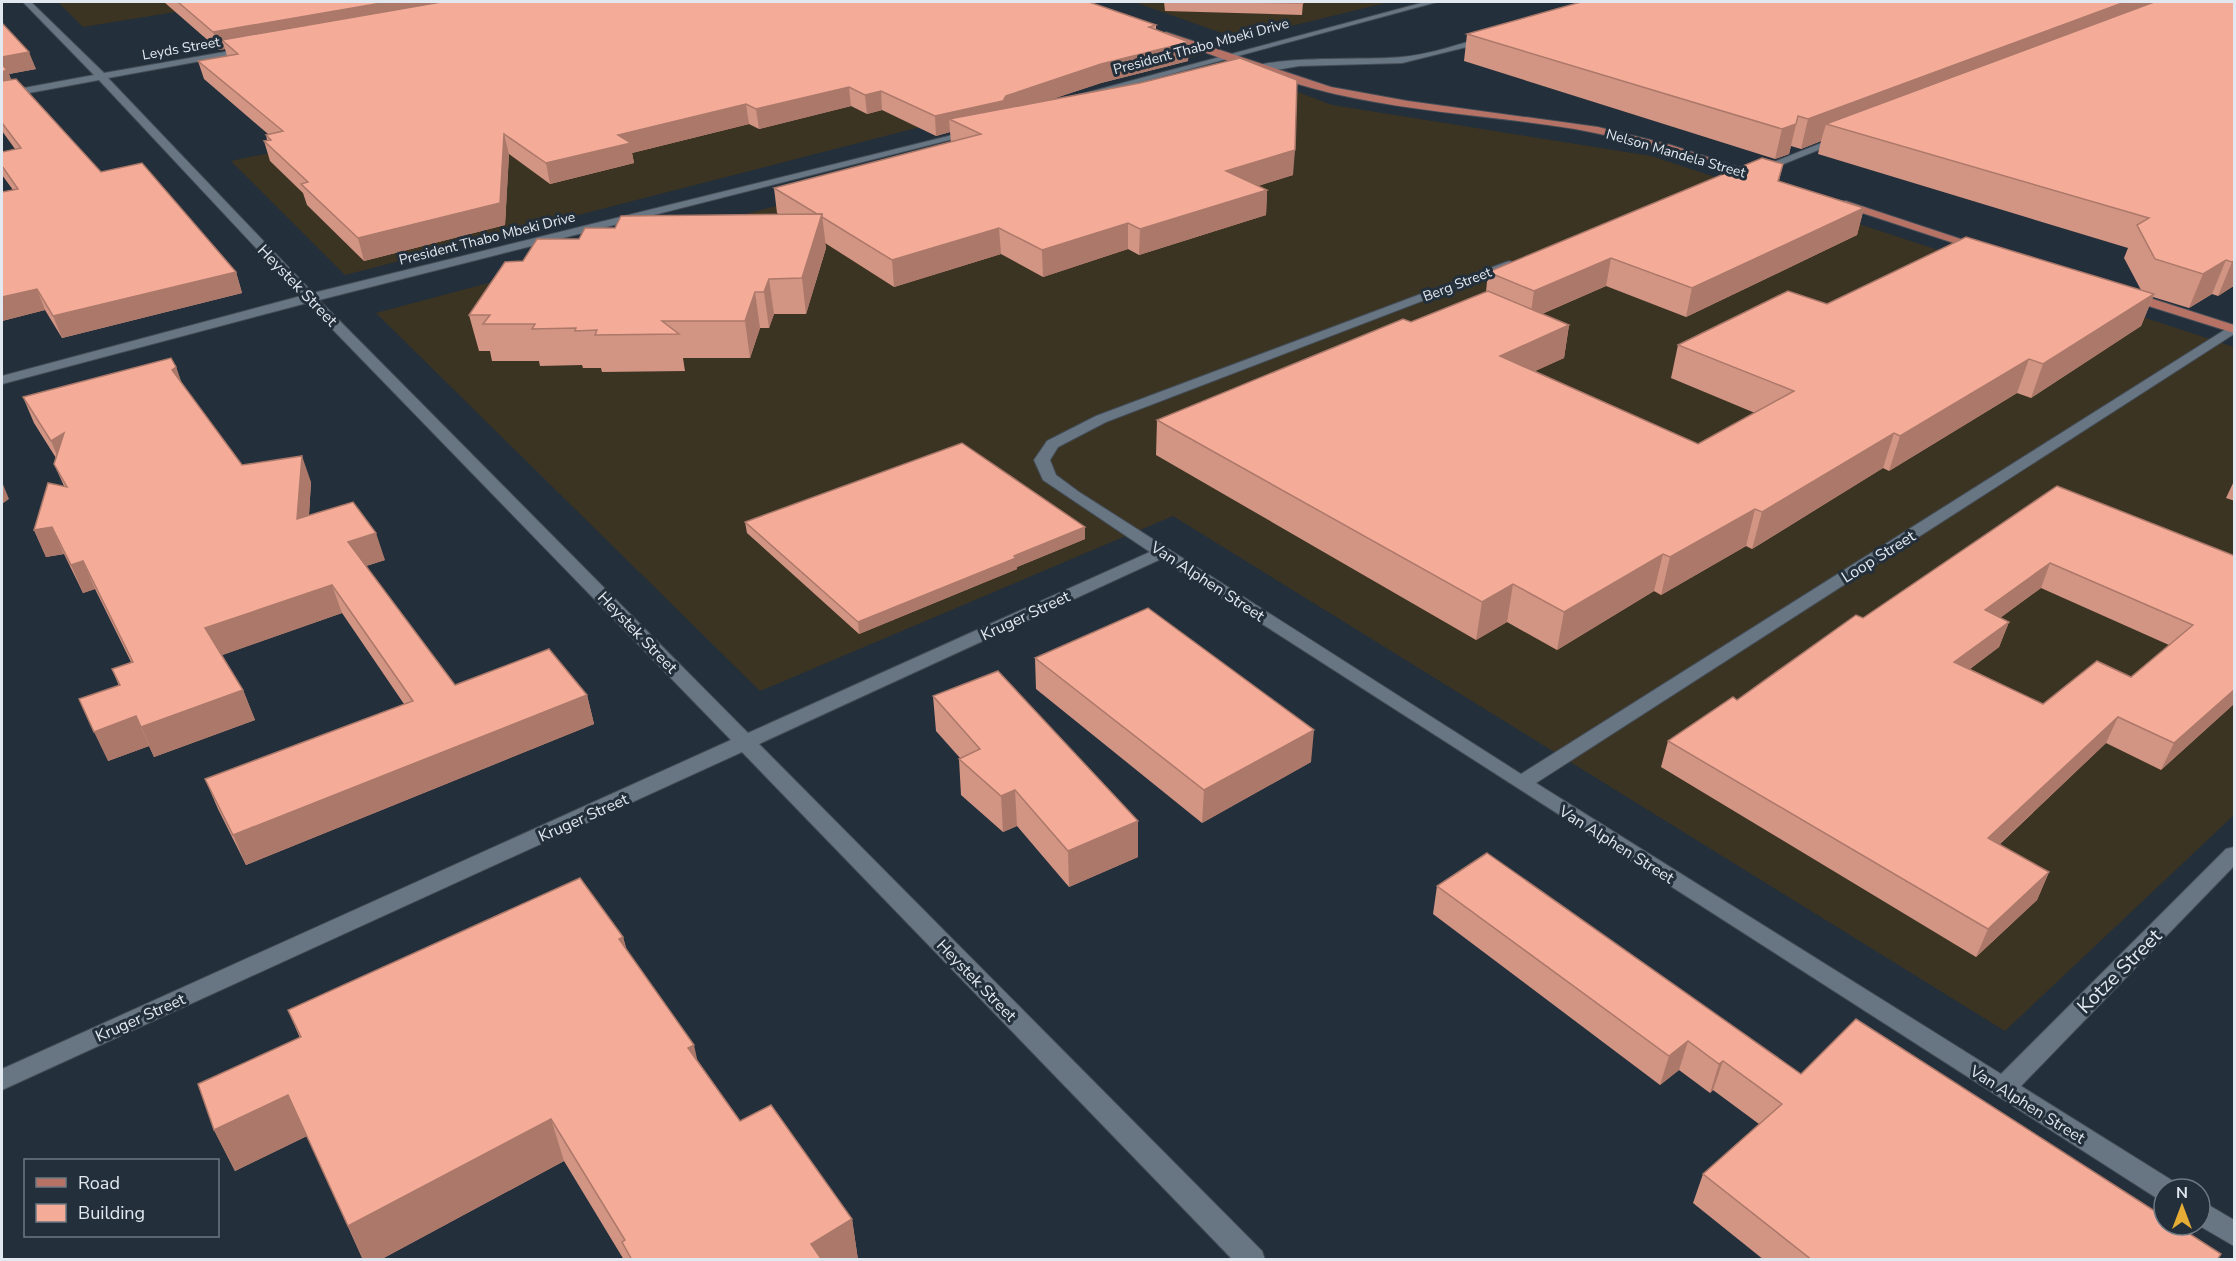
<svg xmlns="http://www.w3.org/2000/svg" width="2236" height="1261" font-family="'Nunito Sans',sans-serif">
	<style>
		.commercial { fill: #3c3423 }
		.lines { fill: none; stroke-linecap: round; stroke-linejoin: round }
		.minor-casing { stroke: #434d57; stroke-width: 2 }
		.major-casing { stroke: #434d57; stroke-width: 2 }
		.minor { fill: #687583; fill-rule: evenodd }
		.major { fill: #b77266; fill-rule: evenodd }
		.wall { fill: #d29483; fill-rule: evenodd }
		.shaded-wall { fill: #ab786a }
		.building { fill: #f4ac98; stroke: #ab786a; stroke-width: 1.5; fill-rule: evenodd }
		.labels { text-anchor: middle; stroke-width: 6; stroke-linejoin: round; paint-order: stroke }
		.far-street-label { font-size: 14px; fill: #e1e8f0; stroke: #232f3a }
		.street-label { font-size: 16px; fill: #e1e8f0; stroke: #232f3a }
		.near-street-label { font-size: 20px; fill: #e1e8f0; stroke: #232f3a }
	</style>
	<rect width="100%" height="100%" fill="#232f3a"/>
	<g class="commercial">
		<polygon points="58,2 236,2 83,27"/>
		<polygon points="1059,2 1204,54 345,275 231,161 815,41"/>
		<polygon points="1134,2 1389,2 1239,39"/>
		<polygon points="1258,77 1332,105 1651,156 2234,347 2234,815 2005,1031 1173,516 760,691 376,313"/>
	</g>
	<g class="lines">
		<g class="minor-casing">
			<g id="minor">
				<polygon points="23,2 31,2 104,73 253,47 255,49 250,52 108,78 313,293 977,129 977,133 319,300 748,733 1150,552 1043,480 1034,460 1047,441 1096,416 1506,262 1510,261 1516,265 1106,422 1058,447 1050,460 1056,475 1079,492 1521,774 2234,324 2234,334 1536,783 2001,1074 2226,849 2234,847 2234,866 2021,1086 2173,1181 2177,1189 2164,1189 2164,1200 2155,1197 1161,559 759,744 1262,1251 1265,1260 1233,1260 742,752 2,1090 2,1069 731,740 307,303 2,384 2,376 301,296 99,80 2,98 2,92 94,75"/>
				<polygon points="1425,2 1437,2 1068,102 1059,100"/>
				<path d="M1488 36 1491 37V41L1402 63 1299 66 1246 75 1241 72C1266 54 1367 61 1402 57 1432 54 1459 44 1488 36Z"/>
				<polygon points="1839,136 1848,138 1761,173 1751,171"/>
				<polygon points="2200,1200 2234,1220 2234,1246 2198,1225 2200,1225"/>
			</g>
		</g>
		<g class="major-casing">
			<g id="major">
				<path d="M1166 32 1331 87 1408 101 1598 127 1671 145 1765 176 1755 178C1696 160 1636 140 1575 129 1501 117 1427 113 1354 98 1288 85 1226 60 1163 37L1161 35Z"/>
				<polygon points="1838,201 1846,201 1988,248 1978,251 1838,205"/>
				<polygon points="2128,291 2234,325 2234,333 2123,298 2121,295"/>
			</g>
		</g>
		<use href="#minor" class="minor"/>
		<use href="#major" class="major"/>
	</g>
	<g class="wall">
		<polygon points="164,2 1089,2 1156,25 1156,30 1189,42 1188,61 1101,83 1052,99 1293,175 1258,186 1267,190 1266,215 1139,255 1128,249 1043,277 1001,254 894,287 825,243 826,248 806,314 774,314 769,328 760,328 750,358 683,358 685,371 602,372 601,368 583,368 582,365 540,366 539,361 492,361 490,351 479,351 469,315 523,261 579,239 615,228 780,215 777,213 774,188 951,142 950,132 936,136 882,110 867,114 851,106 759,129 749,124 632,153 634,163 550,184 509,154 505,225 364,261 307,205 303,193 270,161 264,141 267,140 266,135 268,134 204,79 198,61 227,56 225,49 219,50"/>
		<polygon points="1164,2 1303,2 1302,15 1165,11"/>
		<polygon points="2235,2 2235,285 2218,296 2212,294 2189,308 2153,297 2141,326 2031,398 2017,393 1889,471 1883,468 1752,549 1746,546 1661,595 1654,591 1557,650 1507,622 1476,640 1156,455 1157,420 1411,322 1486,292 1488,272 1783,164 1779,181 1864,208 1857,235 1686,317 1606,286 1542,314 1569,325 1564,358 1535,371 1698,444 1755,413 1671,378 1678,345 1827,304 2141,290 2124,258 2128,248 1818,154 1821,141 1801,149 1791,146 1789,154 1775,159 1464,61 1467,34"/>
		<polygon points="2,23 36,69 9,74 11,80 101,172 236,272 242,293 62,338 45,310 2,321 13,190 2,175 2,152 15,149 2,131"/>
		<polygon points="176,367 181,382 242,465 311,482 309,515 385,560 366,566 455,685 587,695 594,724 246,865 218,809 205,779 404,704 342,613 222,655 243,690 255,720 154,757 149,746 108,761 119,686 112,669 131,662 95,589 83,593 64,554 46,557 34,530 64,486 54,464 56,458 34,423 23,397"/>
		<polygon points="2235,479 2235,501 2226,498"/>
		<path d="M2057 486 2235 556V703L2161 770 2106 743 1999 845 2049 872 2037 900 1976 957 1661 767 1668 741 1737 700 1863 618ZM2041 588 2169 645 2131 677 2043 704 1970 669 1999 647 2009 622 2000 618Z"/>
		<polygon points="745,522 1085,539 1017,567 1017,569 859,634 747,533"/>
		<polygon points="1035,658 1311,762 1202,823 1036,689"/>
		<polygon points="933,696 1138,821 1138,857 1069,887 1017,826 1003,832 961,795 959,759 960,758 936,731"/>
		<polygon points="1437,886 1801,1074 2217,1260 1764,1260 1693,1203 1703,1174 1759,1124 1713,1090 1710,1093 1679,1070 1660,1085 1433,914"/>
		<polygon points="623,937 627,951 698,1061 740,1121 852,1219 858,1260 624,1260 564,1161 380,1260 363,1260 307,1136 235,1171 214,1130 300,1038 288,1010"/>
	</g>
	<g class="shaded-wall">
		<polygon points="387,2 486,2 222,40 225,49 219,50 213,32"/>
		<polygon points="2125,2 2183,2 1826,124 1821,141 1801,149 1808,119"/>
		<polygon points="1189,42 1188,61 1101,83 1008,114 949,119 950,132 936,136 935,116 1004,99 1006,96 1101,64"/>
		<polygon points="29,52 36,69 9,74 14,87 2,90 2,57"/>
		<polygon points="849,87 851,106 759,129 756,109"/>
		<polygon points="881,91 882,110 867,114 865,95"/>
		<polygon points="746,104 749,124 632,153 634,163 550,184 546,163 618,135"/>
		<polygon points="1798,116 1789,154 1775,159 1782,129"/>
		<polygon points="504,134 509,154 505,225 364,261 358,238"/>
		<polygon points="1295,150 1293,175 1225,196 1226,171"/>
		<polygon points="1267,190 1266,215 1139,255 1140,229"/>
		<polygon points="1864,208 1857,235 1686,317 1692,288"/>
		<polygon points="822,214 826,248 806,314 802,278"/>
		<polygon points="1128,223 1128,249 1043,277 1042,250"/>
		<polygon points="999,228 1001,254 894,287 892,260"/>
		<polygon points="1611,258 1606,286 1530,319 1534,291"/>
		<polygon points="2226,260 2212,294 2189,308 2203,274"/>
		<polygon points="2235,260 2235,285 2218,296 2232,262"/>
		<polygon points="236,272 242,293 62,338 53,316"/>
		<polygon points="769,279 774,314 769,328 764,292"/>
		<polygon points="37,289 45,310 2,321 2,297"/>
		<polygon points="755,292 760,328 750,358 745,321"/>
		<polygon points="2154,294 2141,326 2031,398 2043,364"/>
		<polygon points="1569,325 1564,358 1495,389 1500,356"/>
		<polygon points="2029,359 2017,393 1889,471 1900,436"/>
		<polygon points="176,367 185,392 172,370"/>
		<polygon points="64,433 62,467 51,441"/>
		<polygon points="1894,433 1883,468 1752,549 1762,512"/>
		<polygon points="302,456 311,482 307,546 297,519"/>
		<polygon points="2,482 9,499 2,504"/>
		<polygon points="1755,509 1746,546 1661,595 1670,557"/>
		<polygon points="52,527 64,554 46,557 34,530"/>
		<polygon points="1085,527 1085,539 1017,567 1017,569 859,634 858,622 1014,556"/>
		<polygon points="376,533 385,560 357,569 348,542"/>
		<polygon points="1663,554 1654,591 1557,650 1564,612"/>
		<polygon points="83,561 95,589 83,593 71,565"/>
		<polygon points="2050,563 2041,588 1975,636 1985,610"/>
		<polygon points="1513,584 1507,622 1476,640 1482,602"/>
		<polygon points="332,585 342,613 217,657 205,628"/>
		<polygon points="2009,622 1999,647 1944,688 1954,662"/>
		<polygon points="2235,689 2235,703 2161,770 2174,743"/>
		<polygon points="243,690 255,720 154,757 141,727"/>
		<polygon points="587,695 594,724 246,865 233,835"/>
		<polygon points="136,716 149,746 108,761 94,732"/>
		<polygon points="2118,717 2106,743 1976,866 1988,838"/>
		<polygon points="1314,730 1311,762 1202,823 1204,790"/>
		<polygon points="1015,790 1017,826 1003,832 1001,796"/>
		<polygon points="1138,821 1138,857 1069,887 1068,851"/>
		<polygon points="2049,872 2037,900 1976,957 1988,929"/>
		<polygon points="623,937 634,978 619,939"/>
		<polygon points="1688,1041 1679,1070 1660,1085 1669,1056"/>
		<polygon points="694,1045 703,1086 688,1048"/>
		<polygon points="1723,1061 1713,1090 1710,1093 1719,1064"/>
		<polygon points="288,1095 307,1136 235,1171 214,1130"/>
		<polygon points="551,1119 564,1161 380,1260 363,1260 348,1226"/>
		<polygon points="852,1219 858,1260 814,1260 811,1244"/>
	</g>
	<g class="building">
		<polygon points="178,2 387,2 213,32"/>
		<polygon points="441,2 1089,2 1156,25 1149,27 1189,42 1101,64 1006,96 1004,99 1007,100 935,116 881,91 865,95 849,87 756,109 746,104 618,135 631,143 546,163 504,134 500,203 358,238 301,184 308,182 264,141 271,140 266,135 283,131 198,61 238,54 222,40"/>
		<polygon points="1240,2 1303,2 1303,3"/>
		<polygon points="1581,2 2125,2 1808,119 1798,116 1796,124 1782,129 1467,34"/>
		<polygon points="2154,2 2235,2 2235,260 2232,262 2226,260 2203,274 2155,259 2137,225 2149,218 1826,124"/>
		<polygon points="2,23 29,52 2,57"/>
		<polygon points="1240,58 1297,80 1295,150 1226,171 1267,190 1140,229 1128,223 1042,250 999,228 892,260 822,217 822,214 817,214 774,188 981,134 949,119 1140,83"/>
		<polygon points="2,64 7,70 2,72"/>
		<polygon points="16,79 101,172 142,163 236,272 53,316 37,289 2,297 2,192 18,189 2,166 2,152 21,148 2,123 2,81"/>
		<polygon points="1762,158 1783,164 1778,181 1864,208 1692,288 1611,258 1534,291 1488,272"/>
		<polygon points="822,214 802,278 769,279 764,292 755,292 745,321 662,321 679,334 595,335 597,330 575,331 576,328 532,329 535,324 483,324 490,315 469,315 505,262 523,261 537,239 579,239 585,228 615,228 621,216"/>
		<polygon points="1966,237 2154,294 2043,364 2029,359 1900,436 1894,433 1762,512 1755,509 1670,557 1663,554 1564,612 1513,584 1482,602 1157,420 1403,319 1411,322 1488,291 1569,325 1500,356 1698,444 1794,391 1678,345 1788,291 1827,304"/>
		<polygon points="171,358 176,367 172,370 242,465 302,456 297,519 353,502 376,533 348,542 455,685 549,649 587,695 233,835 205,779 413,701 332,585 205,628 243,690 141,727 136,716 94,732 79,699 120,685 112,669 133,662 83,561 71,565 52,527 34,530 48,483 67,487 54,464 64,433 51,441 23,397"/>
		<polygon points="962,443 1085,527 1014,556 1016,558 858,622 745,522"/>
		<path d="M2057 486 2235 556V689L2174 743 2118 717 1988 838 2049 872 1988 929 1668 741 1733 697 1737 700 1856 615 1863 618ZM2050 563 2193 625 2131 677 2097 661 2043 704 1954 662 2009 622 1985 610Z"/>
		<polygon points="1148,608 1314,730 1204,790 1035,658"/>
		<polygon points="998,671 1138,821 1068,851 1015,790 1001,796 959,759 980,749 933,696"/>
		<polygon points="1487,853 1801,1074 1856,1019 2164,1217 2164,1225 2176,1225 2221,1254 2217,1260 1812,1260 1703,1174 1782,1104 1723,1061 1719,1064 1688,1041 1669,1056 1437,886"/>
		<polygon points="580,878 623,937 619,939 694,1045 688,1048 740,1121 771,1105 852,1219 811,1244 822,1260 632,1260 622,1242 625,1240 551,1119 348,1226 288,1095 214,1130 198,1084 301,1037 288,1010"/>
	</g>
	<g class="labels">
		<g class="far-street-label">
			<text transform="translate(1201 46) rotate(-15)" y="5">President Thabo Mbeki Drive</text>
			<text transform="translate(181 48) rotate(-10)" y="5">Leyds Street</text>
			<text transform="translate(1676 153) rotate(16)" y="5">Nelson Mandela Street</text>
			<text transform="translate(487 238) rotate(-14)" y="5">President Thabo Mbeki Drive</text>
			<text transform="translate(1457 284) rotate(-21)" y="5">Berg Street</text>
		</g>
		<g class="street-label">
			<text transform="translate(298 285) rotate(46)" y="6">Heystek Street</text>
			<text transform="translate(1878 556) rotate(-32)" y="6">Loop Street</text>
			<text transform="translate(1208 581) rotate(33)" y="6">Van Alphen Street</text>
			<text transform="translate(1025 615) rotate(-25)" y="6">Kruger Street</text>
			<text transform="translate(638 632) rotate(46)" y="6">Heystek Street</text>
			<text transform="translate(583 817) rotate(-24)" y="6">Kruger Street</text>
			<text transform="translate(1617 844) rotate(32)" y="6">Van Alphen Street</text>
			<text transform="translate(977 980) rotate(46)" y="6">Heystek Street</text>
			<text transform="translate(140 1017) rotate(-24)" y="6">Kruger Street</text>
			<text transform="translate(2028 1104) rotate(32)" y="6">Van Alphen Street</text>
		</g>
		<g class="near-street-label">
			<text transform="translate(2119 971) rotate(-45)" y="7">Kotze Street</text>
		</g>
	</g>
	<rect width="2236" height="1261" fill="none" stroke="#e1e8f0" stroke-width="6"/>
	<rect x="24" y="1159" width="195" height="78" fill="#232f3a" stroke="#6f7983" stroke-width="1.5"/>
	<rect x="36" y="1178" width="30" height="9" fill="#b77266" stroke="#6f7983" stroke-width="1.5"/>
	<text x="78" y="1189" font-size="18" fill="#e1e8f0">Road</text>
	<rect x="36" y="1204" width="30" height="18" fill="#f4ac98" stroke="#6f7983" stroke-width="1.5"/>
	<text x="78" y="1219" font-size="18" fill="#e1e8f0">Building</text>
	<g transform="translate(2182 1207)"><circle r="28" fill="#232f3a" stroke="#6f7983" stroke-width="1.5"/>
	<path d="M0-4.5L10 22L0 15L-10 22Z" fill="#e6ad36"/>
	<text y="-9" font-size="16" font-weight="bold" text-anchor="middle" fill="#e1e8f0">N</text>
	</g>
</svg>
